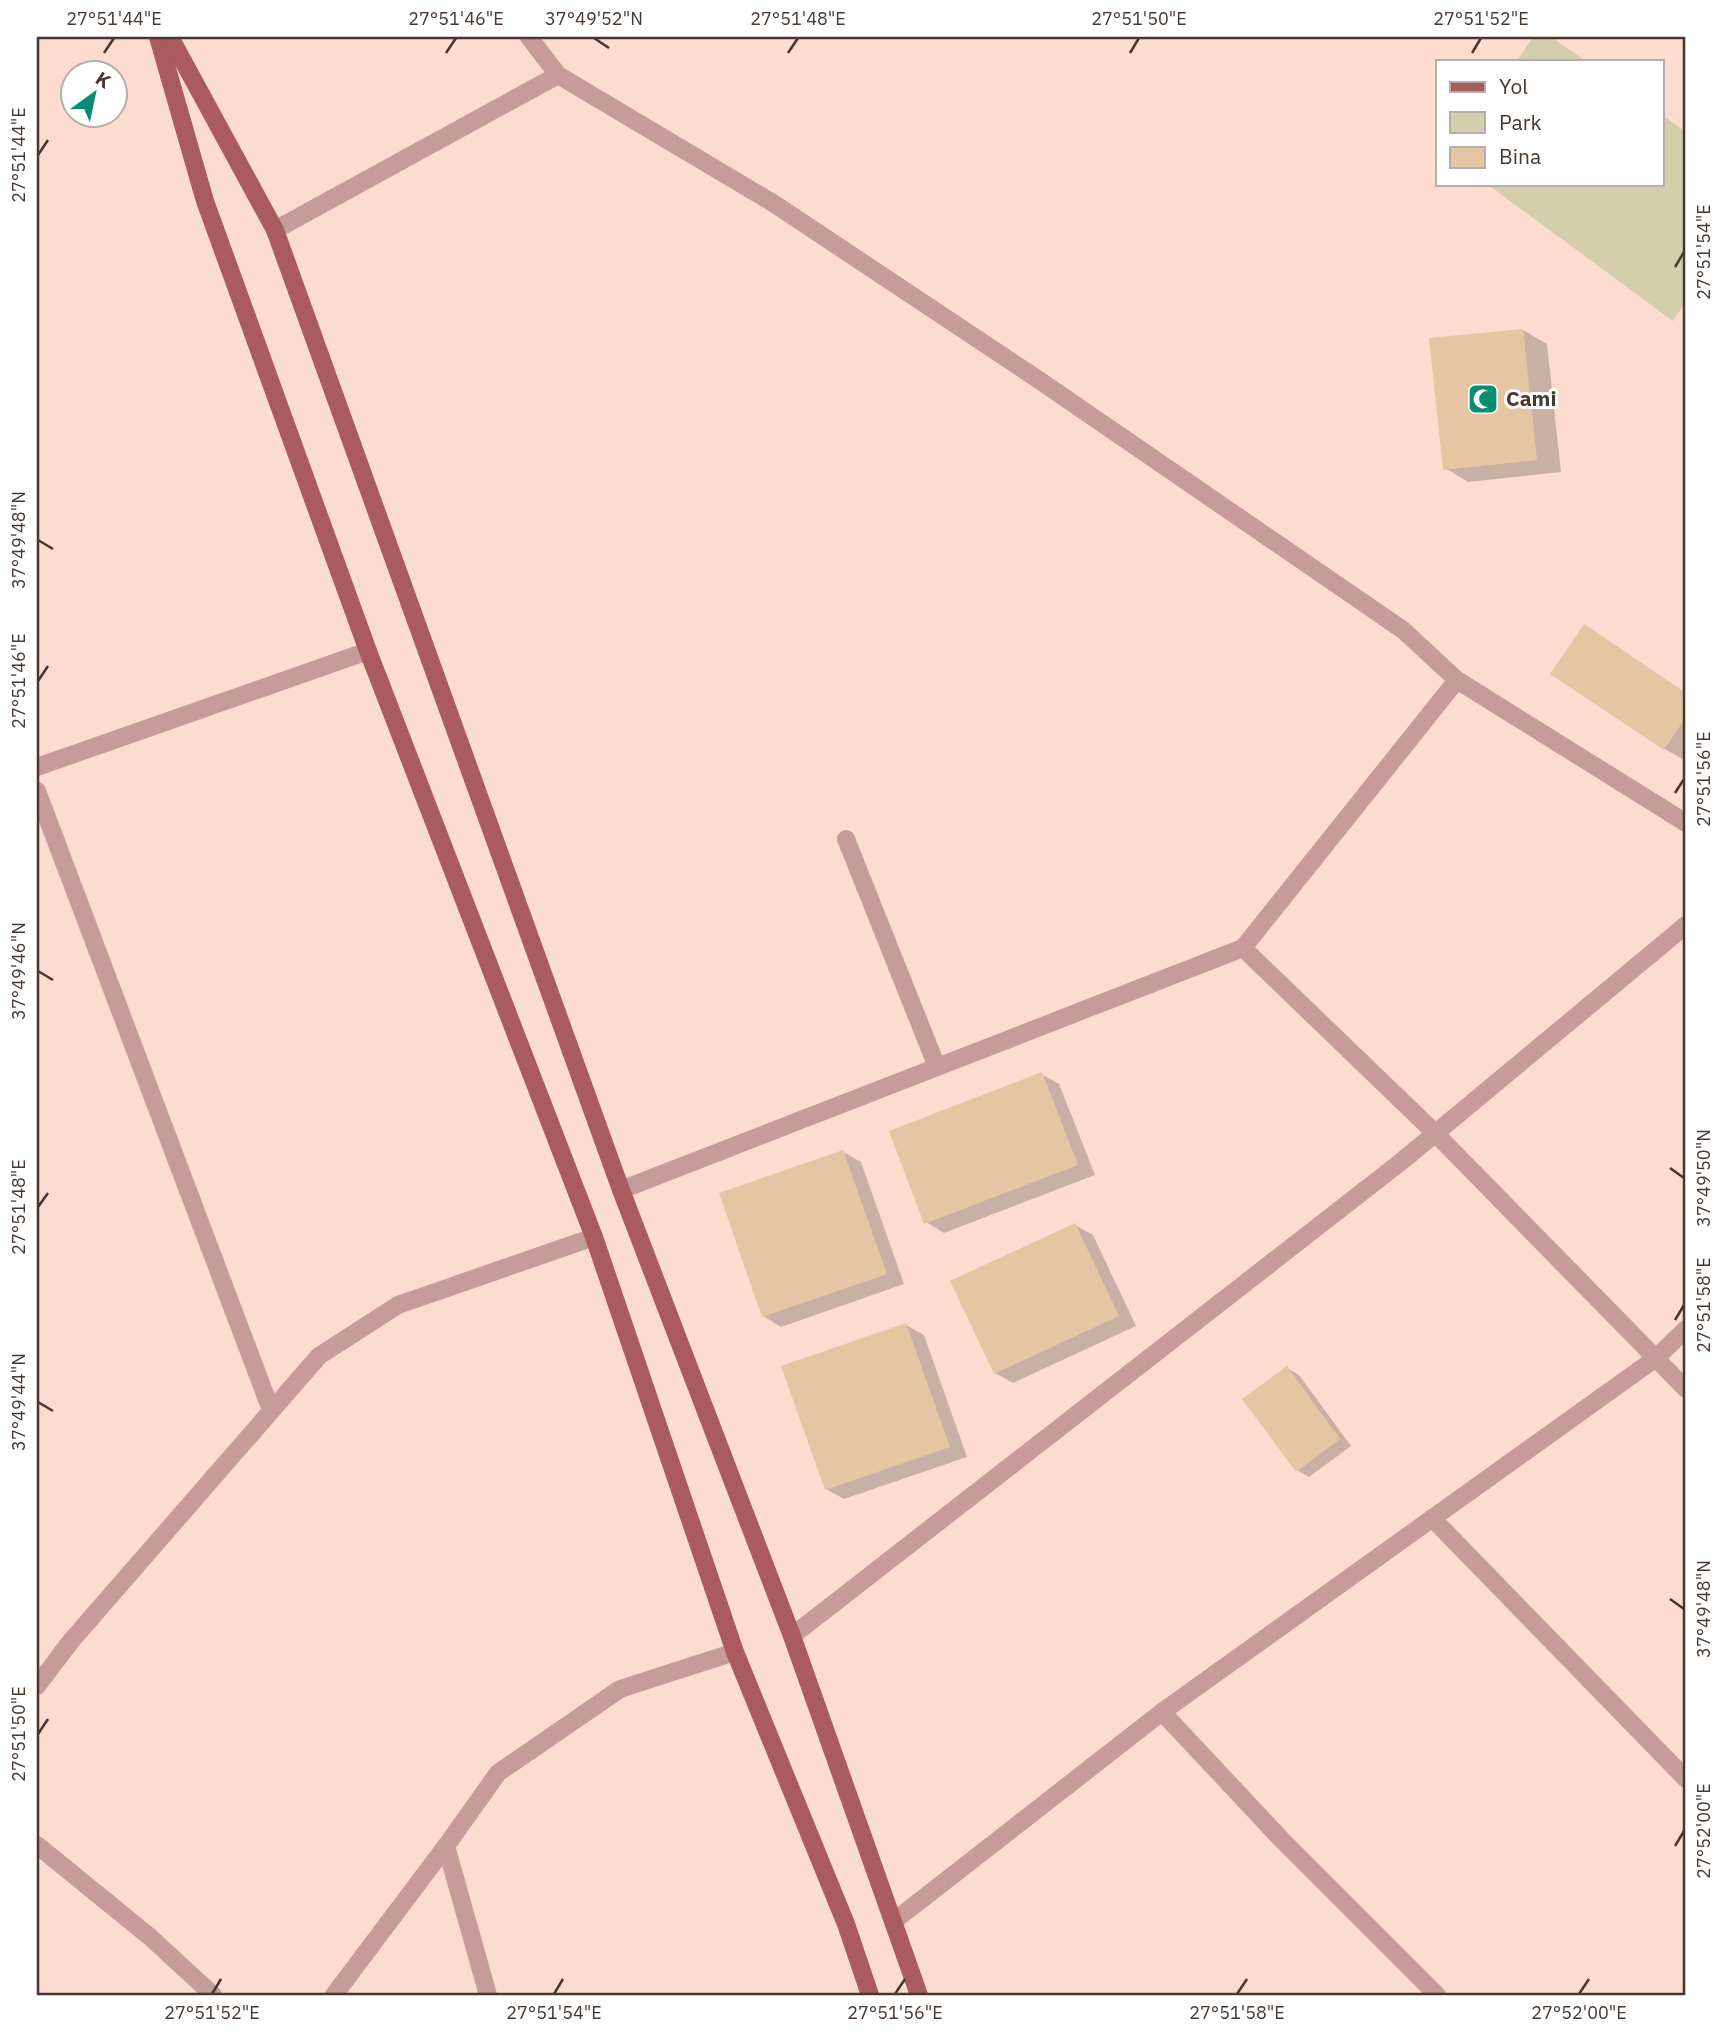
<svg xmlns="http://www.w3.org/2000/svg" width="1723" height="2032" font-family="'IBM Plex Sans',sans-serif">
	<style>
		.green { fill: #d5cead }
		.shadow { fill: #0003 }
		.building { fill: #e5c6a2 }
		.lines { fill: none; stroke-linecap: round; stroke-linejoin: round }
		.minor { stroke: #c79b9a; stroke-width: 18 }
		.major { stroke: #a95b5d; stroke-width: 18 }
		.ticks { fill: none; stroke: #463730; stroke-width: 2.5 }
		.labels { text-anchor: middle; stroke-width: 6; stroke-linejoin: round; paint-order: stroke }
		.poi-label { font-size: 21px; font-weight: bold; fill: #463730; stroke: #fff; text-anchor: start }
		.neatline { fill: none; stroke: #463730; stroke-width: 2.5 }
		.ticks-label { font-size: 18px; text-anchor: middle; fill: #463730 }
	</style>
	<rect width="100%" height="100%" fill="#fcdcce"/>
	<g class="green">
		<polygon points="1533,37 1551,37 1586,61 1517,61"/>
		<polygon points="1662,115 1686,132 1686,301 1673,321 1487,184 1662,184"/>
	</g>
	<g class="shadow">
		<polygon points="1523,330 1547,344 1561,472 1468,482 1445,468"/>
		<polygon points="1602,637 1686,694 1686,753 1682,759 1665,749"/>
		<polygon points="1041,1074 1059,1084 1095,1175 944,1233 926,1222"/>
		<polygon points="843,1152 861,1162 904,1284 781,1327 763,1316"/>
		<polygon points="1075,1225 1093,1235 1136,1326 1013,1383 995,1373"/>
		<polygon points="906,1325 924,1335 967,1457 844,1499 826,1489"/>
		<polygon points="1287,1368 1299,1375 1351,1446 1309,1477 1297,1470"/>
	</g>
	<g class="building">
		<polygon points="1523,329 1537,460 1443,470 1429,338"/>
		<polygon points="1584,624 1686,693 1686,717 1664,750 1550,674"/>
		<polygon points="1042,1072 1078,1165 924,1224 889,1131"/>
		<polygon points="843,1150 887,1274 762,1317 719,1193"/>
		<polygon points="1075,1223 1119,1316 994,1374 950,1281"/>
		<polygon points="906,1323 950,1447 825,1490 781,1366"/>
		<polygon points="1287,1366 1340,1439 1296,1472 1242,1399"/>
	</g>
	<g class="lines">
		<g class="minor">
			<polyline points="529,37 558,75 773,203 1036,378 1403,630 1457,680 1686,823"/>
			<polyline points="275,230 558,75"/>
			<polyline points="37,767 368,651"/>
			<polyline points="37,791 271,1410"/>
			<polyline points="846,839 937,1067"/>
			<polyline points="1243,948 1434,1132 1686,1389"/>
			<polyline points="621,1190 1243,948 1457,680"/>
			<polyline points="1432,1518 1686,1779"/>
			<polyline points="792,1636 1402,1161 1686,925"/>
			<polyline points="37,1686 71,1641 319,1356 398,1305 594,1237"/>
			<polyline points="1162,1712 1281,1839 1437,1995"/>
			<polyline points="37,1845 150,1937 213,1995"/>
			<polyline points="894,1921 1162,1712 1656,1358 1686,1329"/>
			<polyline points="334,1995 446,1846"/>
			<polyline points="488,1995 446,1846 498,1773 620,1689 735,1652"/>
		</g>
		<g class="major">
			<polyline points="158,37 205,201 368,651 594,1237 735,1652 846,1924 870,1995"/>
			<polyline points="170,37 275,230 621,1190 792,1636 919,1995"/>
		</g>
	</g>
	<path class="ticks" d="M594 38 609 48M104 53 114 38M446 53 456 38M788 53 798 38M1130 53 1139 38M1472 53 1481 38M38 155 48 140M1675 267 1684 252M38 540 53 549M38 681 48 666M1675 793 1684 779M38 971 53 980M1670 1168 1684 1178M38 1207 48 1193M1675 1320 1684 1305M38 1402 53 1411M1670 1599 1684 1609M38 1734 48 1719M1675 1846 1684 1831M212 1994 221 1979M554 1994 563 1979M895 1994 905 1979M1237 1994 1247 1979M1579 1994 1589 1979"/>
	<defs>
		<g id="mosque-square" transform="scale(1.575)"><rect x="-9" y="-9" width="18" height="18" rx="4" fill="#098e75" stroke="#fff"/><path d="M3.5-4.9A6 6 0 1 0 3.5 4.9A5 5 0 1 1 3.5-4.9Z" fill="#fff"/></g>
	</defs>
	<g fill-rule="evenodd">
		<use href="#mosque-square" x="1483" y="399"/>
	</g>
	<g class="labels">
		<g class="poi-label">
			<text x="1506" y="406">Cami</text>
		</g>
	</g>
	<rect width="1723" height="2032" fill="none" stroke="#ffffff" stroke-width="77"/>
	<rect x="1436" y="60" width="228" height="126" fill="#ffffff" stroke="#b5afac" stroke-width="2"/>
	<rect x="1450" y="82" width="35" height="10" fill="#a95b5d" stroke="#b5afac" stroke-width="2"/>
	<text x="1499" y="94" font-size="21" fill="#463730">Yol</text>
	<rect x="1450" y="112" width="35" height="21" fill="#d5cead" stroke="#b5afac" stroke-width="2"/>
	<text x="1499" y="130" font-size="21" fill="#463730">Park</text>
	<rect x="1450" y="147" width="35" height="21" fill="#e5c6a2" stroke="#b5afac" stroke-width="2"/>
	<text x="1499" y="164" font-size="21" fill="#463730">Bina</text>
	<g transform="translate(94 94) rotate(33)"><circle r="33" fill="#ffffff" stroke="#b5afac" stroke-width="2"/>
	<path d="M0-5L12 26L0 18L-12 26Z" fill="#098e75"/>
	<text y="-10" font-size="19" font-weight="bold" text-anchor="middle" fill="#463730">K</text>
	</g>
	<rect x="38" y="38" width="1646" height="1956" class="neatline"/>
	<g class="ticks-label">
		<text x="114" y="25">27°51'44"E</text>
		<text x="456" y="25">27°51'46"E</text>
		<text x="594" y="25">37°49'52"N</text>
		<text x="798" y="25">27°51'48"E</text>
		<text x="1139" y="25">27°51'50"E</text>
		<text x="1481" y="25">27°51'52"E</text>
		<text transform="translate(19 155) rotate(-90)" y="6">27°51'44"E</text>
		<text transform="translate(1704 252) rotate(-90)" y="6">27°51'54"E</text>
		<text transform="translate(19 540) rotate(-90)" y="6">37°49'48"N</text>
		<text transform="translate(19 681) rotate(-90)" y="6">27°51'46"E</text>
		<text transform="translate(1704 779) rotate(-90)" y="6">27°51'56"E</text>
		<text transform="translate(19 971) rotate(-90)" y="6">37°49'46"N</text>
		<text transform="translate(1704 1178) rotate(-90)" y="6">37°49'50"N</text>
		<text transform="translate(19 1207) rotate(-90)" y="6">27°51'48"E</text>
		<text transform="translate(1704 1305) rotate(-90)" y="6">27°51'58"E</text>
		<text transform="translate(19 1402) rotate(-90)" y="6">37°49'44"N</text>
		<text transform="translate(1704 1609) rotate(-90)" y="6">37°49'48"N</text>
		<text transform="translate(19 1734) rotate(-90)" y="6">27°51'50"E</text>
		<text transform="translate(1704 1831) rotate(-90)" y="6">27°52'00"E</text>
		<text x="212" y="2019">27°51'52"E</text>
		<text x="554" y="2019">27°51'54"E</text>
		<text x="895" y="2019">27°51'56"E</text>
		<text x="1237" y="2019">27°51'58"E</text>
		<text x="1579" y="2019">27°52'00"E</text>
	</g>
</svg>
